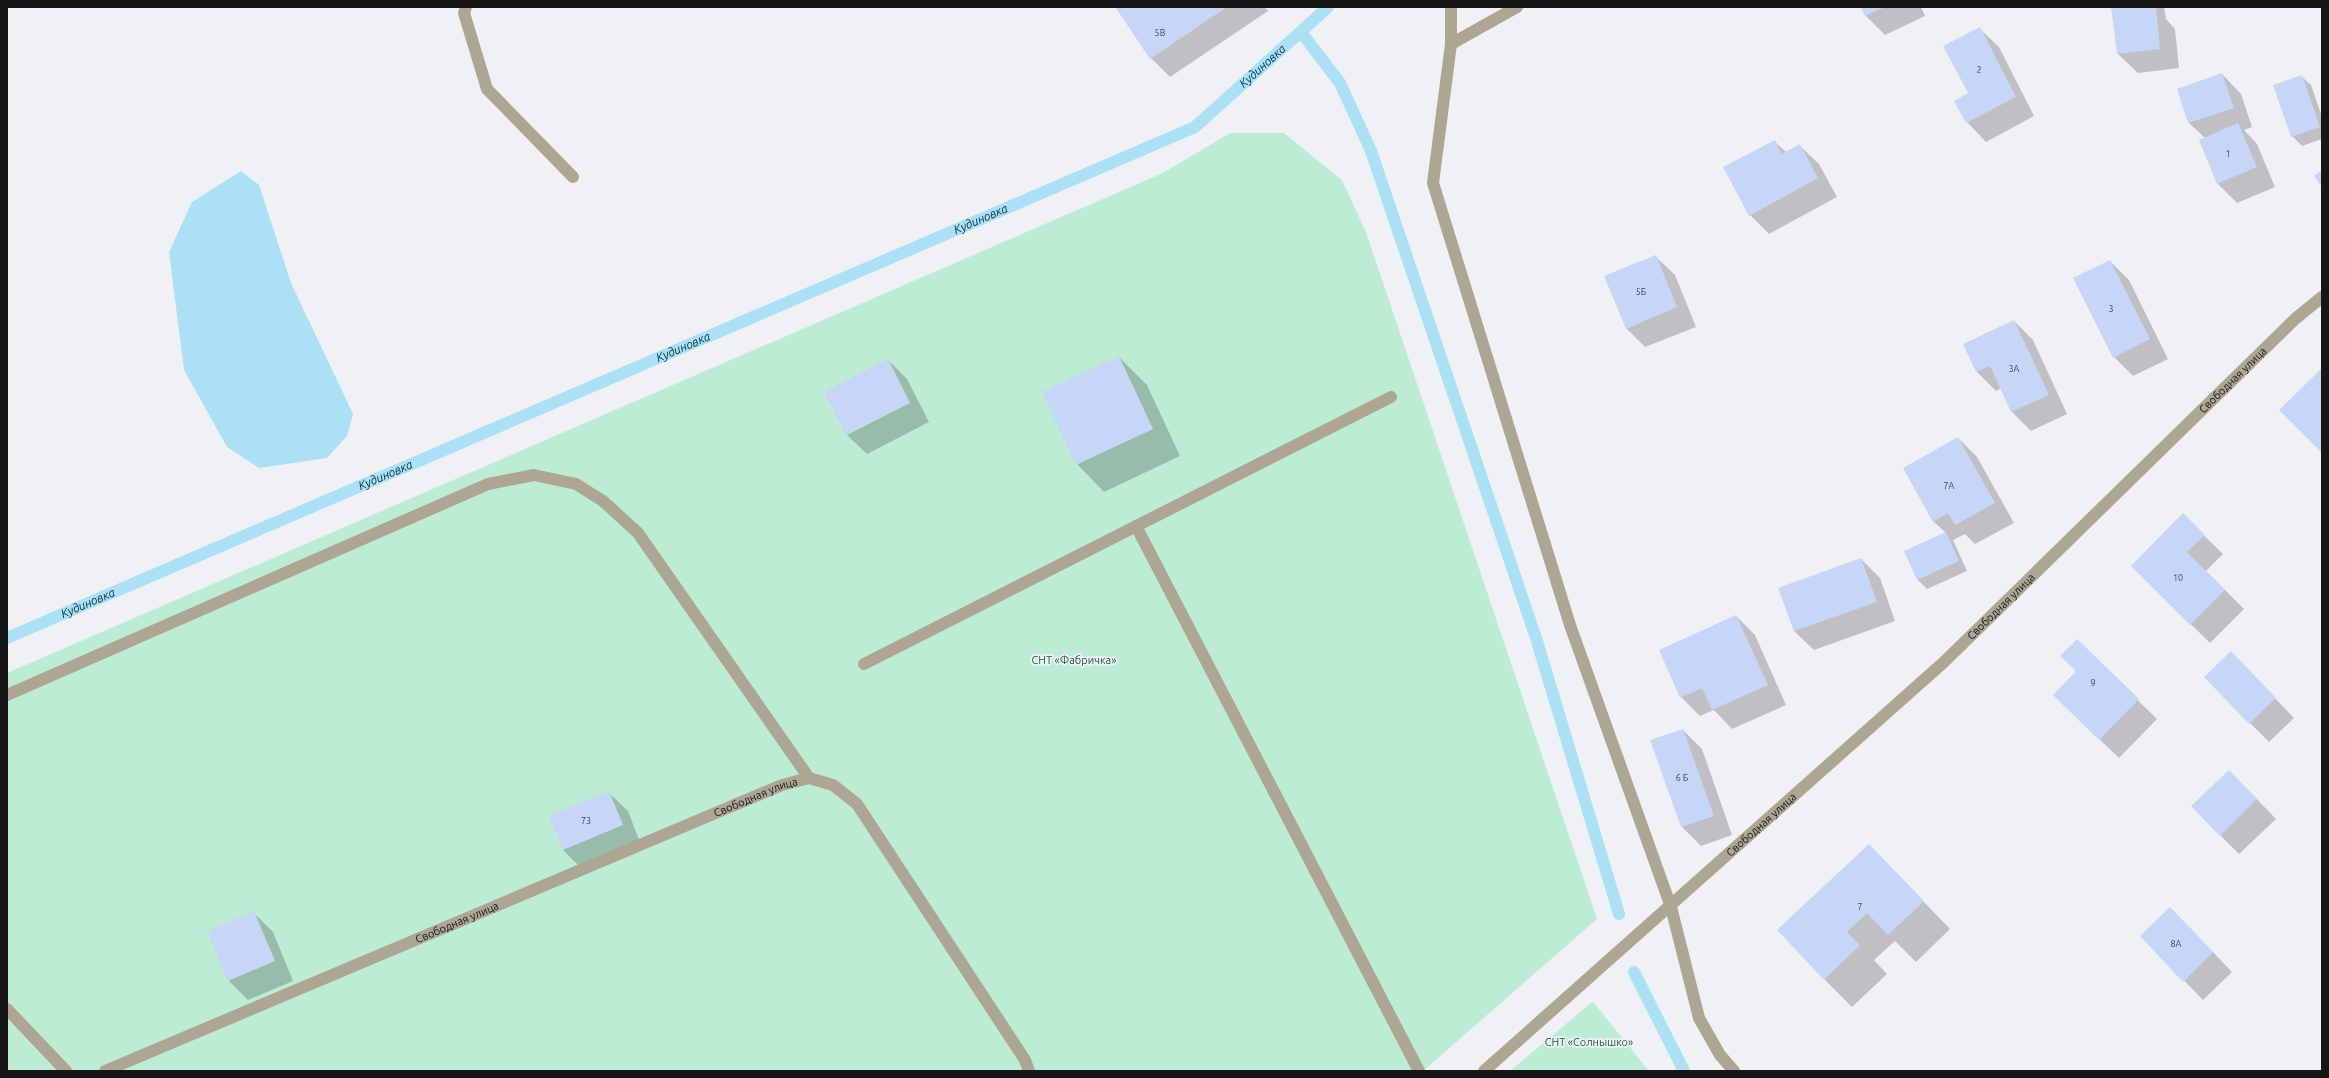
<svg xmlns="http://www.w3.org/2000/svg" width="2329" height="1078" font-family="Ubuntu,sans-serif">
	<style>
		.green { fill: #bdecd5 }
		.water { fill: #abe0f5 }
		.shadow { fill: #0003 }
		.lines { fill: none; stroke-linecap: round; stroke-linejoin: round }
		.stream { stroke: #abe0f5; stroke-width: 12 }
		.building { fill: #c6d6f7 }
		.service { stroke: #ada693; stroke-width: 12 }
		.minor { stroke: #ada693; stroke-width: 12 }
		.labels { text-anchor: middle; stroke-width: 3.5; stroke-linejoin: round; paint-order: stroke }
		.number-label { font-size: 9px; fill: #42464f }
		.street-label { font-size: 11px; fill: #161617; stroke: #f0f1f5 }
		.park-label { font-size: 11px; fill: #1e5a42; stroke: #f0f1f5 }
		.water-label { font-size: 12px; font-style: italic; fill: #043544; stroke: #f0f1f5 }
	</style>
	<rect width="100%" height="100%" fill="#f0f1f5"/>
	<g class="green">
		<polygon points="1230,133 1284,133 1342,180 1366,232 1597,919 1423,1071 7,1071 7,673 1163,173"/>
		<polygon points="1593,1002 1649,1071 1510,1071 1592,1002"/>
	</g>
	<polygon class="water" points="241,171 259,185 291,283 353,414 347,436 327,458 259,468 227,447 184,370 169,252 192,202"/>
	<g class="shadow">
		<polygon points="1120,7 1265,7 1268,11 1170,77 1151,58"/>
		<polygon points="1862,7 1921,7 1925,16 1885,35 1866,16"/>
		<polygon points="2112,7 2164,7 2166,19 2175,29 2179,68 2138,73 2118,54"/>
		<polygon points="1979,28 1999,47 2034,116 1986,142 1967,122"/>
		<polygon points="2222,74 2241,94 2252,127 2244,130 2257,144 2275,187 2237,203 2218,184 2200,140 2205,138 2189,123 2178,89"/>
		<polygon points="2301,76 2311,85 2322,117 2322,139 2302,146 2292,136"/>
		<polygon points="1774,141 1786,152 1799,145 1819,164 1837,197 1769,234 1750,215"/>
		<polygon points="1655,256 1675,275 1696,327 1645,347 1626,328"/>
		<polygon points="2110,261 2129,280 2168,359 2133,376 2114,357"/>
		<polygon points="2014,321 2033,340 2067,414 2031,431 2012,412 2001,388 1996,391 1977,372 1964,345"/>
		<polygon points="1119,357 1147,385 1180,456 1104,492 1077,464"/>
		<polygon points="888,360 907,379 929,422 867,454 847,435 825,392"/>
		<polygon points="1958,438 1977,457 2014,523 1975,544 1965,534 1953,540 1967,571 1927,589 1917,579 1946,533 1933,521"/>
		<polygon points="2183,515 2223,554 2206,571 2244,609 2210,643 2132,566"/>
		<polygon points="1861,559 1880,578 1895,621 1814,650 1794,631 1779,588"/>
		<polygon points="1736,616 1755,635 1786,705 1732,729 1714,710 1700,716 1681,697"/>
		<polygon points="2077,641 2157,719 2119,758 2073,714"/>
		<polygon points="2250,672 2294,718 2269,742 2250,723"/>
		<polygon points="1683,730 1702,749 1732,835 1701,846 1682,827 1652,741"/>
		<polygon points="2248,790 2276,819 2239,854 2220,835"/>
		<polygon points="608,792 628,811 641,845 582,869 563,850"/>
		<polygon points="1869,845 1950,929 1916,962 1895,941 1874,960 1887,974 1852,1007 1824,979"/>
		<polygon points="254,913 273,932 293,981 248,1000 229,981"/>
		<polygon points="2189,927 2232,972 2203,1000 2141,936"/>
	</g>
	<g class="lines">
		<g class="stream">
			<polyline points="1301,32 1340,83 1371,151 1536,638 1619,914"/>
			<path id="s1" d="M7 638 1195 127 1328 7"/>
			<polyline points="1634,972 1684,1071"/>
		</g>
	</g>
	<g class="building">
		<polygon points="1118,7 1227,7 1150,59 1116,8"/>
		<polygon points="1861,7 1885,7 1865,16"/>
		<polygon points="2111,7 2156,7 2160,49 2117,54"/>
		<polygon points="1980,27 2016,97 1966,123 1954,101 1968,93 1943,46"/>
		<polygon points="2222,73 2234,108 2188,123 2177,89"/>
		<polygon points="2302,75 2320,127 2291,137 2273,85"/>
		<polygon points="2238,123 2257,167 2217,184 2199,140"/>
		<polygon points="1775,140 1782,154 1800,144 1818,178 1749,216 1723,167"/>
		<polygon points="2322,170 2322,187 2314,176"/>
		<polygon points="1656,255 1677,307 1626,329 1604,276"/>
		<polygon points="2110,260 2150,339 2113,358 2073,278"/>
		<polygon points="2014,320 2049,395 2011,412 1990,366 1976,372 1963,344"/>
		<polygon points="1119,356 1153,429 1076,465 1042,392"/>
		<polygon points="888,359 910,403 847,435 824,392"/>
		<polygon points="2322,368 2322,453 2279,410"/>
		<polygon points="1958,437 1995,503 1955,525 1948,513 1933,522 1903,468"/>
		<polygon points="2183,513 2205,535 2187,552 2225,590 2190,625 2131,566"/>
		<polygon points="1946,532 1959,561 1917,580 1904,551"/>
		<polygon points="1861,558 1877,602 1794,631 1778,588"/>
		<polygon points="1736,615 1768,685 1712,710 1702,688 1680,698 1659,650"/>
		<polygon points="2077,639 2139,699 2099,740 2053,695 2076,671 2060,656"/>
		<polygon points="2231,651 2276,698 2249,724 2204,677"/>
		<polygon points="1683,729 1714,816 1681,827 1650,740"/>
		<polygon points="2229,770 2257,799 2220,836 2191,806"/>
		<polygon points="609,791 623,825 563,850 549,816"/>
		<polygon points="1869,844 1924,901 1888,935 1867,913 1847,932 1860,945 1824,980 1777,930"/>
		<polygon points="2170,907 2213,952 2183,982 2140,936"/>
		<polygon points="254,911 275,961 228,981 207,931"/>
	</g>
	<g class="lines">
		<g class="service">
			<polyline points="466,7 464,13 487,89 573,177"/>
			<polyline points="1451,44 1517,7"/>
			<polyline points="1136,526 1419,1071"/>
			<polyline points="864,664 1391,397"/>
			<polyline points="7,695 488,484 534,475 576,484 603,501 638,533 809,778 833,785 857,804 1025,1060 1029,1071"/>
			<polyline points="1671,907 1699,1018 1720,1055 1734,1071"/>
			<polyline points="7,1009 66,1071"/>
		</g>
		<g class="minor">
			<polyline points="1451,7 1451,44 1433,183 1570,625 1671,907"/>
			<path id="s2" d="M105 1071 782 785 809 778"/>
			<path id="s3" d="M1484 1071 1944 662 2295 319 2322 297"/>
		</g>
	</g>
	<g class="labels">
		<g class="number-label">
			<text x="1160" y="36">5В</text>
			<text x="1979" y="73">2</text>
			<text x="2228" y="157">1</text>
			<text x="1641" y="295">5Б</text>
			<text x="2111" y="312">3</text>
			<text x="2014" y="372">3А</text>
			<text x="1949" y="489">7А</text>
			<text x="2178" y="581">10</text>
			<text x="2093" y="686">9</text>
			<text x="1682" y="781">6 Б</text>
			<text x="586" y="824">73</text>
			<text x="1860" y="910">7</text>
			<text x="2176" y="947">8А</text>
		</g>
		<g class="street-label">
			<text dy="4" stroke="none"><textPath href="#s3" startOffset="1019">Свободная улица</textPath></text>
			<text dy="4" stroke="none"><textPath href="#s3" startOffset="695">Свободная улица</textPath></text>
			<text dy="4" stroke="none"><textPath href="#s2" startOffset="706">Свободная улица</textPath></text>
			<text dy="4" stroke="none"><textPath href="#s3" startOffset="371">Свободная улица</textPath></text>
			<text dy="4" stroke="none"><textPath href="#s2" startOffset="382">Свободная улица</textPath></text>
		</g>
		<g class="park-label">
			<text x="1074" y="664">СНТ «Фабричка»</text>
			<text x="1589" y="1046">СНТ «Солнышко»</text>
		</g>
		<g class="water-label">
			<text dy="4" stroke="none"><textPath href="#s1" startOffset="1384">Кудиновка</textPath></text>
			<text dy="4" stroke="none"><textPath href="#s1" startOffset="1060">Кудиновка</textPath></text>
			<text dy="4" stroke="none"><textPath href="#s1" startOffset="736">Кудиновка</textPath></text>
			<text dy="4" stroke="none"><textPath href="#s1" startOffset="412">Кудиновка</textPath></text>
			<text dy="4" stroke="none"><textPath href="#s1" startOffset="88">Кудиновка</textPath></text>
		</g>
	</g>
	<rect width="2329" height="1078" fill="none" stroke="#161617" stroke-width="16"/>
</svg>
